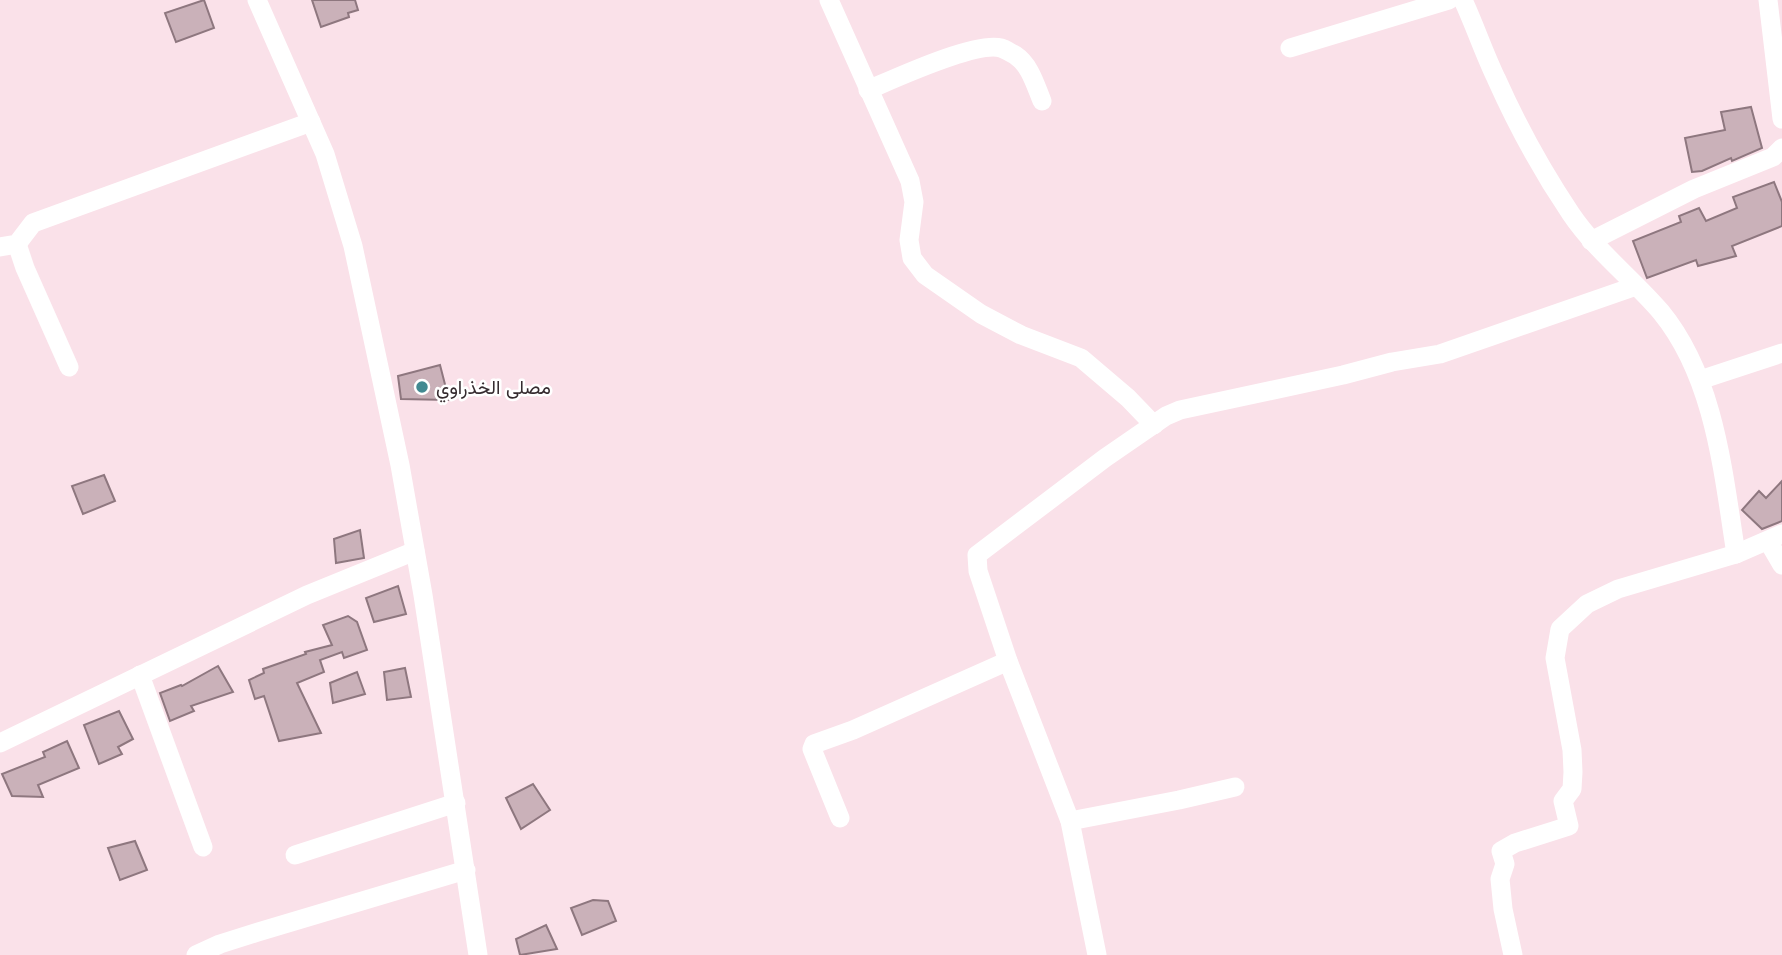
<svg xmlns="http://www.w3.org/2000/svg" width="1782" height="955" viewBox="0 0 1782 955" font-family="Jost,Vazirmatn,sans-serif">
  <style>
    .building { fill: #cab1b9; stroke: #8e777f; stroke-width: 2 }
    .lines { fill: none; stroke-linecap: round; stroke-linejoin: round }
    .minor { stroke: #fff; stroke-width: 19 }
    .poi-dot { fill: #428991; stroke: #fff; stroke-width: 2.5 }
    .labels { text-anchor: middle; stroke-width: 5; stroke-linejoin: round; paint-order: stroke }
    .poi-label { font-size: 19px; fill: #352b2f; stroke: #fff; text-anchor: start }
  </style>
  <rect width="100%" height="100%" fill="#fae1e9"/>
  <g class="building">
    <polygon points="204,0 214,28 176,42 165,13"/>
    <polygon points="312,0 355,0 358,10 348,13 349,17 321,27"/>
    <polygon points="1751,107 1762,148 1732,161 1731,158 1702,171 1692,172 1685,138 1725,130 1721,112"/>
    <polygon points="1774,182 1782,202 1782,226 1732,246 1736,256 1698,266 1696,260 1647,278 1633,241 1681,222 1679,216 1699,208 1706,221 1737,208 1733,197"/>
    <polygon points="440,365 449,400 401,399 398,376"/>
    <polygon points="104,475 115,501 83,514 72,486"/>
    <polygon points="1782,481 1782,521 1762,529 1742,510 1759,491 1766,498"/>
    <polygon points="360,530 364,558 336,563 334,539"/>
    <polygon points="398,586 406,614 374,622 366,598"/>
    <polygon points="348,616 357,622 367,650 344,658 342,652 320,660 324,672 297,683 321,733 279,741 264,696 255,699 249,680 264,673 263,669 306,654 305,652 332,645 323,625"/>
    <polygon points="218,666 233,692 191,706 194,711 170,721 160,693 181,685 182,686"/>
    <polygon points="405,668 411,697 387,700 384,672"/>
    <polygon points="357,672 365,694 333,703 330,683"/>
    <polygon points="119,711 133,739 118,747 122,754 99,764 84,725"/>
    <polygon points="67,741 79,768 38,785 43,797 12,796 2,774 45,757 43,752"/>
    <polygon points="533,784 550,810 521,829 506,798"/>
    <polygon points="135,841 147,870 120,880 108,848"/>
    <polygon points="593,900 608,901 616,921 582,935 571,908"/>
    <polygon points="546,925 557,949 520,955 516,939"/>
  </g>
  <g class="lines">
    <g class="minor">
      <polyline points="257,0 325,154 353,246 400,465 423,595 478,955"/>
      <polyline points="829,0 910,181 914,202 909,240 912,258 925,275 981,314 1021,335 1081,358 1128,398 1154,425"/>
      <path d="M1463,0C1475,26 1484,53 1496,78C1517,125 1542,171 1571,214C1596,251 1632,278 1661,312C1715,378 1723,472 1736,554"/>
      <polyline points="1768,0 1782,119"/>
      <polyline points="1290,48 1449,0"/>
      <path d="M868,90C894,79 975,41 1001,48C1005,49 1011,53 1015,55C1030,65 1035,84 1042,101"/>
      <polyline points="1591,241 1694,189 1773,157 1782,148"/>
      <polyline points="17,244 25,268 69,367"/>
      <polyline points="0,247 17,244 33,223 311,122"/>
      <polyline points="1700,380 1782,353"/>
      <polyline points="1768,541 1782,565"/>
      <polyline points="140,675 203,847"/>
      <polyline points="0,743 307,595 415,551"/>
      <polyline points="840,818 812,749 814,744 853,730 1008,661"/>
      <polyline points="1070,821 1179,800 1235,787"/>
      <polyline points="295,855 456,803"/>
      <polyline points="196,955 220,944 258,932 466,870"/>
      <polyline points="1097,955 1070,821 1008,661 978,571 977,555 1105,458 1166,416 1180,410 1343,375 1392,362 1440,354 1636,286"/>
      <polyline points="1513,955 1503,909 1500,879 1505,864 1501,851 1515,843 1569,826 1563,801 1572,789 1573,772 1572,750 1555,658 1560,629 1587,604 1618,589 1736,554 1782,534"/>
    </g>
  </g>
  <circle class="poi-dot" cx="422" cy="387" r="7"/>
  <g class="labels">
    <g class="poi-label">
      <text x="436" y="394">مصلى الخذراوي</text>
    </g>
  </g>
</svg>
